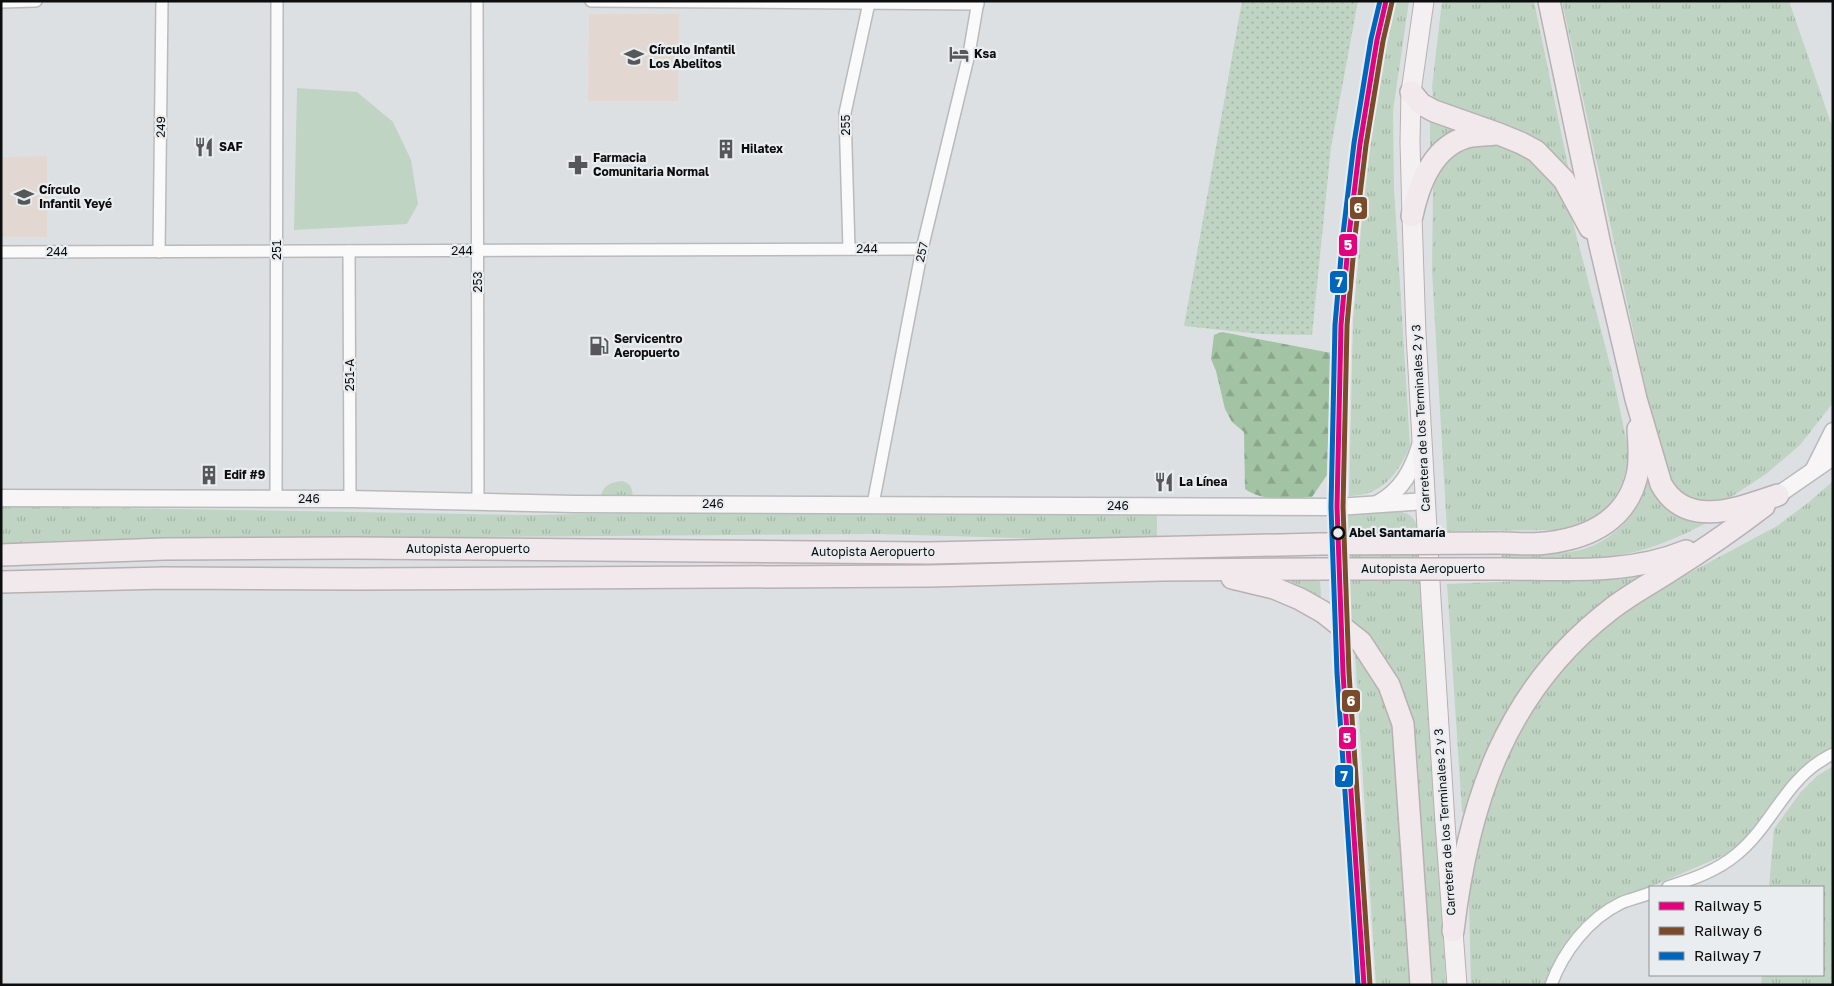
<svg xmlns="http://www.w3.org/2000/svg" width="1834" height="986" viewBox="0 0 1834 986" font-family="'Golos Text',sans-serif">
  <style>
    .education { fill: #e2d8d1 }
    .grass { fill: url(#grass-tufts) }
    .forest { fill: url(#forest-firs) }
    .garden { fill: url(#garden-dots) }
    .pitch { fill: #bfd4c2 }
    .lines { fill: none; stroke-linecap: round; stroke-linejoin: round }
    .street-casing { stroke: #b8babc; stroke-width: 14 }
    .secondary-casing { stroke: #b8babc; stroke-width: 19 }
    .primary-casing { stroke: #b8b0b3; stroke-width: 21 }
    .highway-casing { stroke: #b8b0b3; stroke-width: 24 }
    .street { stroke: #fafafb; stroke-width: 11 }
    .secondary { stroke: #f7f5f6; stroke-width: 16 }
    .primary { stroke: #f4f0f1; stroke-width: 19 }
    .highway { stroke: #f1e9eb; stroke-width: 21 }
    .highway-bridge-casing { stroke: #b8b0b3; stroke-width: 24; stroke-linecap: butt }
    .highway-bridge { stroke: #f1e9eb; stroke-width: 21 }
    .rail-1-casing { stroke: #e9edf0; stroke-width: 9 }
    .rail-2-casing { stroke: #e9edf0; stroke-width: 9 }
    .rail-3-casing { stroke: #e9edf0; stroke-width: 9 }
    .rail-1 { stroke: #e5007d; stroke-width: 5 }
    .rail-2 { stroke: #7a4b2a; stroke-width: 5 }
    .rail-3 { stroke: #0065bd; stroke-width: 5 }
    .stop-dot { fill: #e9edf0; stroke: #0c0d0e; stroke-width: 2.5 }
    .labels { text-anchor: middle; stroke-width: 4.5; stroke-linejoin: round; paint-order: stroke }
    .poi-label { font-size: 12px; font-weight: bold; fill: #0c0d0e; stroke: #e9edf0; text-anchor: start }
    .street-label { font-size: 12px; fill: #0c0d0e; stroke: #e9edf0 }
    .stop-label { font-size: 12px; font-weight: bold; fill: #0c0d0e; stroke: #e9edf0; text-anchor: start }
    .line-badge { stroke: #e9edf0; stroke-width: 2 }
    .badge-label { font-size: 14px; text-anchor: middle; font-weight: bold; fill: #fff }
  </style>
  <defs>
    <pattern id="grass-tufts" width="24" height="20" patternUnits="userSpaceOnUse" patternTransform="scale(1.25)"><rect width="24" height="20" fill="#bfd4c2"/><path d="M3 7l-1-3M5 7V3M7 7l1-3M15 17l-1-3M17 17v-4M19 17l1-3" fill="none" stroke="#a3b5a6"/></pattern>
    <pattern id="forest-firs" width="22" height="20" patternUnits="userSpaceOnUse" patternTransform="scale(1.25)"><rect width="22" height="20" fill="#a2c3a4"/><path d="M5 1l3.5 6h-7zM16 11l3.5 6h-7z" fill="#8aa68c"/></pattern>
    <pattern id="garden-dots" width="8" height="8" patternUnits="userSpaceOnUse" patternTransform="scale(1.25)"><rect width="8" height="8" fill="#bfd4c2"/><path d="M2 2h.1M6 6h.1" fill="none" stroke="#a3b5a6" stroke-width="1.8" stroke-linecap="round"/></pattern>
  </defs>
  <rect width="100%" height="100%" fill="#dde0e2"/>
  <g class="education">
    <polygon points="589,14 679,14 678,101 588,101"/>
    <polygon points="47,156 47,237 1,237 1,157"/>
  </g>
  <g class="grass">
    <path d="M1393,1H1409L1393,111L1394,188L1410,445C1403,465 1387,489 1365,494C1360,495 1354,496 1349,496L1353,320L1368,150L1381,59Z"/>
    <polygon points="1442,1 1534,1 1569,171 1511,129 1458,108 1441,103 1433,97 1432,87"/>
    <polygon points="1562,1 1789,1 1833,129 1833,403 1800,445 1766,474 1731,497 1708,506 1670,489 1655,432"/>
    <polygon points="1430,121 1465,127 1430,149"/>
    <polygon points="1491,140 1530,158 1557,184 1571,215 1612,372 1627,443 1627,467 1622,483 1614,499 1601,514 1583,526 1568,530 1447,531 1432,271 1433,188 1437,171 1452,153"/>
    <path d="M1648,477L1650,483L1710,521C1680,537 1647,552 1613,556C1577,561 1538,558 1501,558L1502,553C1524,553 1547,555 1569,552C1607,548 1642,515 1648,477Z"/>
    <path d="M623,481C633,485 632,490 633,499H600C603,486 609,482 623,481Z"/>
    <polygon points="1833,481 1833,750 1765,814 1734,851 1650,887 1599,915 1547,985 1471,985 1469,904 1471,874 1475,850 1499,767 1542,691 1581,647 1621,613 1665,586 1777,526 1809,502"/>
    <polygon points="1,506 530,515 698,512 1157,513 1157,542 877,534 73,540 1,544"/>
    <path d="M1332,510C1349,510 1399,506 1411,516C1415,520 1417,525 1419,529L1446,985H1429C1426,930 1423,875 1421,821C1419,781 1419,738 1406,700C1395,668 1363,627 1336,607Z"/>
    <polygon points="1640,576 1641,580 1582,622 1465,814 1462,812 1447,584"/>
    <polygon points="1320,580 1321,598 1290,581 1319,580"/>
    <polygon points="1355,654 1375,675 1398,740 1415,985 1376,985"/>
    <polygon points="1833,766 1833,985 1761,985 1762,975 1823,975 1823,887 1769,887 1774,829 1800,793 1817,776"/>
  </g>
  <path class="forest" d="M1222,332L1331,353L1327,475L1312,497C1291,499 1263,502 1245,489L1244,432L1232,422L1225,409L1216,371L1211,359L1214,335Z"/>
  <polygon class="garden" points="1242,1 1358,1 1331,147 1312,335 1260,334 1184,326"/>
  <polygon class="pitch" points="297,88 357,92 393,122 411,160 418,204 407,224 294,230"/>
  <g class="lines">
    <defs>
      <g id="street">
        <polyline points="477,1 478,503"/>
        <polyline points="591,1 978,4"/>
        <polyline points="1,2 36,1"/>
        <polyline points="849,249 845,113 869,3"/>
        <polyline points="349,251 350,499"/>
        <polyline points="1,252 922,249"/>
        <polyline points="159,252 162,1"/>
        <polyline points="276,499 277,1"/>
        <polyline points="873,504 922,249 969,54 978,1"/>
        <path d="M1668,887C1693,879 1717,871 1737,854C1770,827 1784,785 1819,762C1824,759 1828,756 1833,754"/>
        <path d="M1551,985C1563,952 1588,919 1621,903C1630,899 1641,897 1650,893"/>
      </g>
      <g id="secondary">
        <polyline points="1814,469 1833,431"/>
        <polyline points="1778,495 1833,457"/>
        <polyline points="1,498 350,499 574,504 1337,507 1426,501"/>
        <path d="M1377,504C1402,491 1413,469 1421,443"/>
      </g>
      <polyline id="primary" points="1424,1 1411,92 1410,142 1412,216 1416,334 1431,599 1445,823 1457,985"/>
      <g id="highway">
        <path d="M1549,1L1600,245L1636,399L1661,484C1686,530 1739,508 1778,495"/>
        <polyline points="1411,92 1421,104 1434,111 1499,134 1521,143 1536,151 1564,180 1590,228"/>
        <path d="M1412,216C1419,183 1434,143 1472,136C1480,135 1488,135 1495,134"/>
        <path d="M1500,543C1515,543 1531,545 1546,543C1591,538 1629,519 1638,471C1640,458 1639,443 1638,429"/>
        <polyline points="1,555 164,549 353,548 929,553 1319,544"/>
        <path d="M1501,569C1563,569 1628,575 1686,551"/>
        <polyline points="1232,578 1274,588 1300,599 1323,612 1361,642 1389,685 1403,724 1421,985"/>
        <polyline points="1,582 164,578 358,579 930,576 1162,570 1319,569"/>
        <path d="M1453,931C1468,803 1505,691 1610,610C1629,595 1650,584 1670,571C1702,551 1734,529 1764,506"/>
      </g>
    </defs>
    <use href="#street" class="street-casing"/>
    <use href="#secondary" class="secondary-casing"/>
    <use href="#primary" class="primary-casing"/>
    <use href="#highway" class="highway-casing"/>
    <use href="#street" class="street"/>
    <use href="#secondary" class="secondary"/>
    <use href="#primary" class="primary"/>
    <use href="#highway" class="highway"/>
    <defs>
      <g id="highway-bridge">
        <polyline points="1319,544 1500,543"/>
        <polyline points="1319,569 1501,569"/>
      </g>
    </defs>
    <use href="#highway-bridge" class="highway-bridge-casing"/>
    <use href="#highway-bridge" class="highway-bridge"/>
    <defs>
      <polyline id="rail-1" points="1364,985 1343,673 1337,507 1341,325 1349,235 1360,144 1377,40 1386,1"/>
      <polyline id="rail-2" points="1370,985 1349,673 1343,507 1347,325 1355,236 1366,145 1383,41 1392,2"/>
      <polyline id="rail-3" points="1358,985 1337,673 1331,507 1335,325 1343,234 1354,143 1371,39 1380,1"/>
    </defs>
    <use href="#rail-1" class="rail-1-casing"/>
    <use href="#rail-2" class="rail-2-casing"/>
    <use href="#rail-3" class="rail-3-casing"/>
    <use href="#rail-1" class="rail-1"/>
    <use href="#rail-2" class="rail-2"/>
    <use href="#rail-3" class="rail-3"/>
  </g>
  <defs>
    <symbol id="hotel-bare" viewBox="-9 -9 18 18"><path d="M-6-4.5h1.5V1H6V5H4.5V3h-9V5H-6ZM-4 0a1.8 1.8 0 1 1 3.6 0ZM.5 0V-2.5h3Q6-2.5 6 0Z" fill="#555758" stroke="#e9edf0" stroke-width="2.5" paint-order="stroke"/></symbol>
    <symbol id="school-bare" viewBox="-9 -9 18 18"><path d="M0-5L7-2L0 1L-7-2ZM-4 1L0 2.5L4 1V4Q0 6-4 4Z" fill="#555758" stroke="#e9edf0" stroke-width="2.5" paint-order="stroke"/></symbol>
    <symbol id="restaurant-bare" viewBox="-9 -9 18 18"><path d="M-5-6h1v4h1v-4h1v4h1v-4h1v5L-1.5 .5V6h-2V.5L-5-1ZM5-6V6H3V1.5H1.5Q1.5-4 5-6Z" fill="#555758" stroke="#e9edf0" stroke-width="2.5" paint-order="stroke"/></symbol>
    <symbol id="building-bare" viewBox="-9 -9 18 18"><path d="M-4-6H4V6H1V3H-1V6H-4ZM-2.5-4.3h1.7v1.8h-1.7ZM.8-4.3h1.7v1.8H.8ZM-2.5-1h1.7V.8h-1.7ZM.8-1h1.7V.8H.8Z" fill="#555758" stroke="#e9edf0" stroke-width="2.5" paint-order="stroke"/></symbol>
    <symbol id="pharmacy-bare" viewBox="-9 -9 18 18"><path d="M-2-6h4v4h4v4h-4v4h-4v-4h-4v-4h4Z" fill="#555758" stroke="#e9edf0" stroke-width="2.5" paint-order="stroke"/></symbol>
    <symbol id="fuel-bare" viewBox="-9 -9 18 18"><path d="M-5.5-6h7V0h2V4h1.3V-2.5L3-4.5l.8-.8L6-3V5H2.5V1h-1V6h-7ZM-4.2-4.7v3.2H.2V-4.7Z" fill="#555758" stroke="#e9edf0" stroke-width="2.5" paint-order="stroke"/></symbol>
  </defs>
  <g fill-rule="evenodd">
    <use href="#hotel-bare" x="945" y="40" width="28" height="28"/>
    <use href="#school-bare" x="620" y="43" width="28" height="28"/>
    <use href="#restaurant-bare" x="190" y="133" width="28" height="28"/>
    <use href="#building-bare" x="712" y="135" width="28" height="28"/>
    <use href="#pharmacy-bare" x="564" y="151" width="28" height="28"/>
    <use href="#school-bare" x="10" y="183" width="28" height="28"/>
    <use href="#fuel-bare" x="585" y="332" width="28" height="28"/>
    <use href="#building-bare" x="195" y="461" width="28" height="28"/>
    <use href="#restaurant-bare" x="1150" y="468" width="28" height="28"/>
  </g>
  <circle class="stop-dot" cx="1338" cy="533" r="6"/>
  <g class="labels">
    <g class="poi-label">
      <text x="649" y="54">Círculo Infantil<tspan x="649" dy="14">Los Abelitos</tspan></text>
      <text x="974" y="58">Ksa</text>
      <text x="219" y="151">SAF</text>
      <text x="741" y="153">Hilatex</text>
      <text x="593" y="162">Farmacia<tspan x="593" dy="14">Comunitaria Normal</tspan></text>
      <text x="39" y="194">Círculo<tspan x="39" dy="14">Infantil Yeyé</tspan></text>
      <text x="614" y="343">Servicentro<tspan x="614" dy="14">Aeropuerto</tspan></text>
      <text x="224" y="479">Edif #9</text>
      <text x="1179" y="486">La Línea</text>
    </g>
    <g class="street-label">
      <text transform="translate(846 125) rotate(-90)" y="4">255</text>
      <text transform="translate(161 127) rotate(-89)" y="4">249</text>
      <text x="867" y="253">244</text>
      <text transform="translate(277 250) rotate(-90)" y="4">251</text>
      <text x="462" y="255">244</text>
      <text x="57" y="256">244</text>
      <text transform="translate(922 252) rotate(-78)" y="4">257</text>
      <text transform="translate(478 282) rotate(-90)" y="4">253</text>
      <text transform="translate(350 375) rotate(-90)" y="4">251-A</text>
      <text transform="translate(1421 418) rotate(-93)" y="4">Carretera de los Terminales 2 y 3</text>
      <text x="309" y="503">246</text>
      <text x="713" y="508">246</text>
      <text x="1118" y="510">246</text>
      <text x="468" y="553">Autopista Aeropuerto</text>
      <text x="873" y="556">Autopista Aeropuerto</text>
      <text x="1423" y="573">Autopista Aeropuerto</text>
      <text transform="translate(1445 822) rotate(-94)" y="4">Carretera de los Terminales 2 y 3</text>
    </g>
    <g class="stop-label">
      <text x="1349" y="537">Abel Santamaría</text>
    </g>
  </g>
  <g class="line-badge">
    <rect x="1349" y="196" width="19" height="24" rx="5" fill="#7a4b2a"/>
    <rect x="1338" y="233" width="20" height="24" rx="5" fill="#e5007d"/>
    <rect x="1329" y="270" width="19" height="24" rx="5" fill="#0065bd"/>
    <rect x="1341" y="689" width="20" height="24" rx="5" fill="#7a4b2a"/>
    <rect x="1338" y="726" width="19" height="24" rx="5" fill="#e5007d"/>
    <rect x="1334" y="764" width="20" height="24" rx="5" fill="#0065bd"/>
  </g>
  <g class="badge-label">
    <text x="1358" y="213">6</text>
    <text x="1348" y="250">5</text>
    <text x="1339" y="287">7</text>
    <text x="1351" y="706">6</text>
    <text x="1347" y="743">5</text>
    <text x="1344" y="781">7</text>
  </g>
  <rect width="1834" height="986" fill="none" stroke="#0c0d0e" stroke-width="5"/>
  <rect x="1649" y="886" width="175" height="90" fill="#e9edf0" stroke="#919396"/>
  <rect x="1659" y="902" width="25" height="8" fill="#e5007d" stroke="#919396"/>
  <text x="1694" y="911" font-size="15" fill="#0c0d0e">Railway 5</text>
  <rect x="1659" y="927" width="25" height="8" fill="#7a4b2a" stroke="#919396"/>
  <text x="1694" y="936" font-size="15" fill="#0c0d0e">Railway 6</text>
  <rect x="1659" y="952" width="25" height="8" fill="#0065bd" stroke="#919396"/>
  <text x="1694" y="961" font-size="15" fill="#0c0d0e">Railway 7</text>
</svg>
